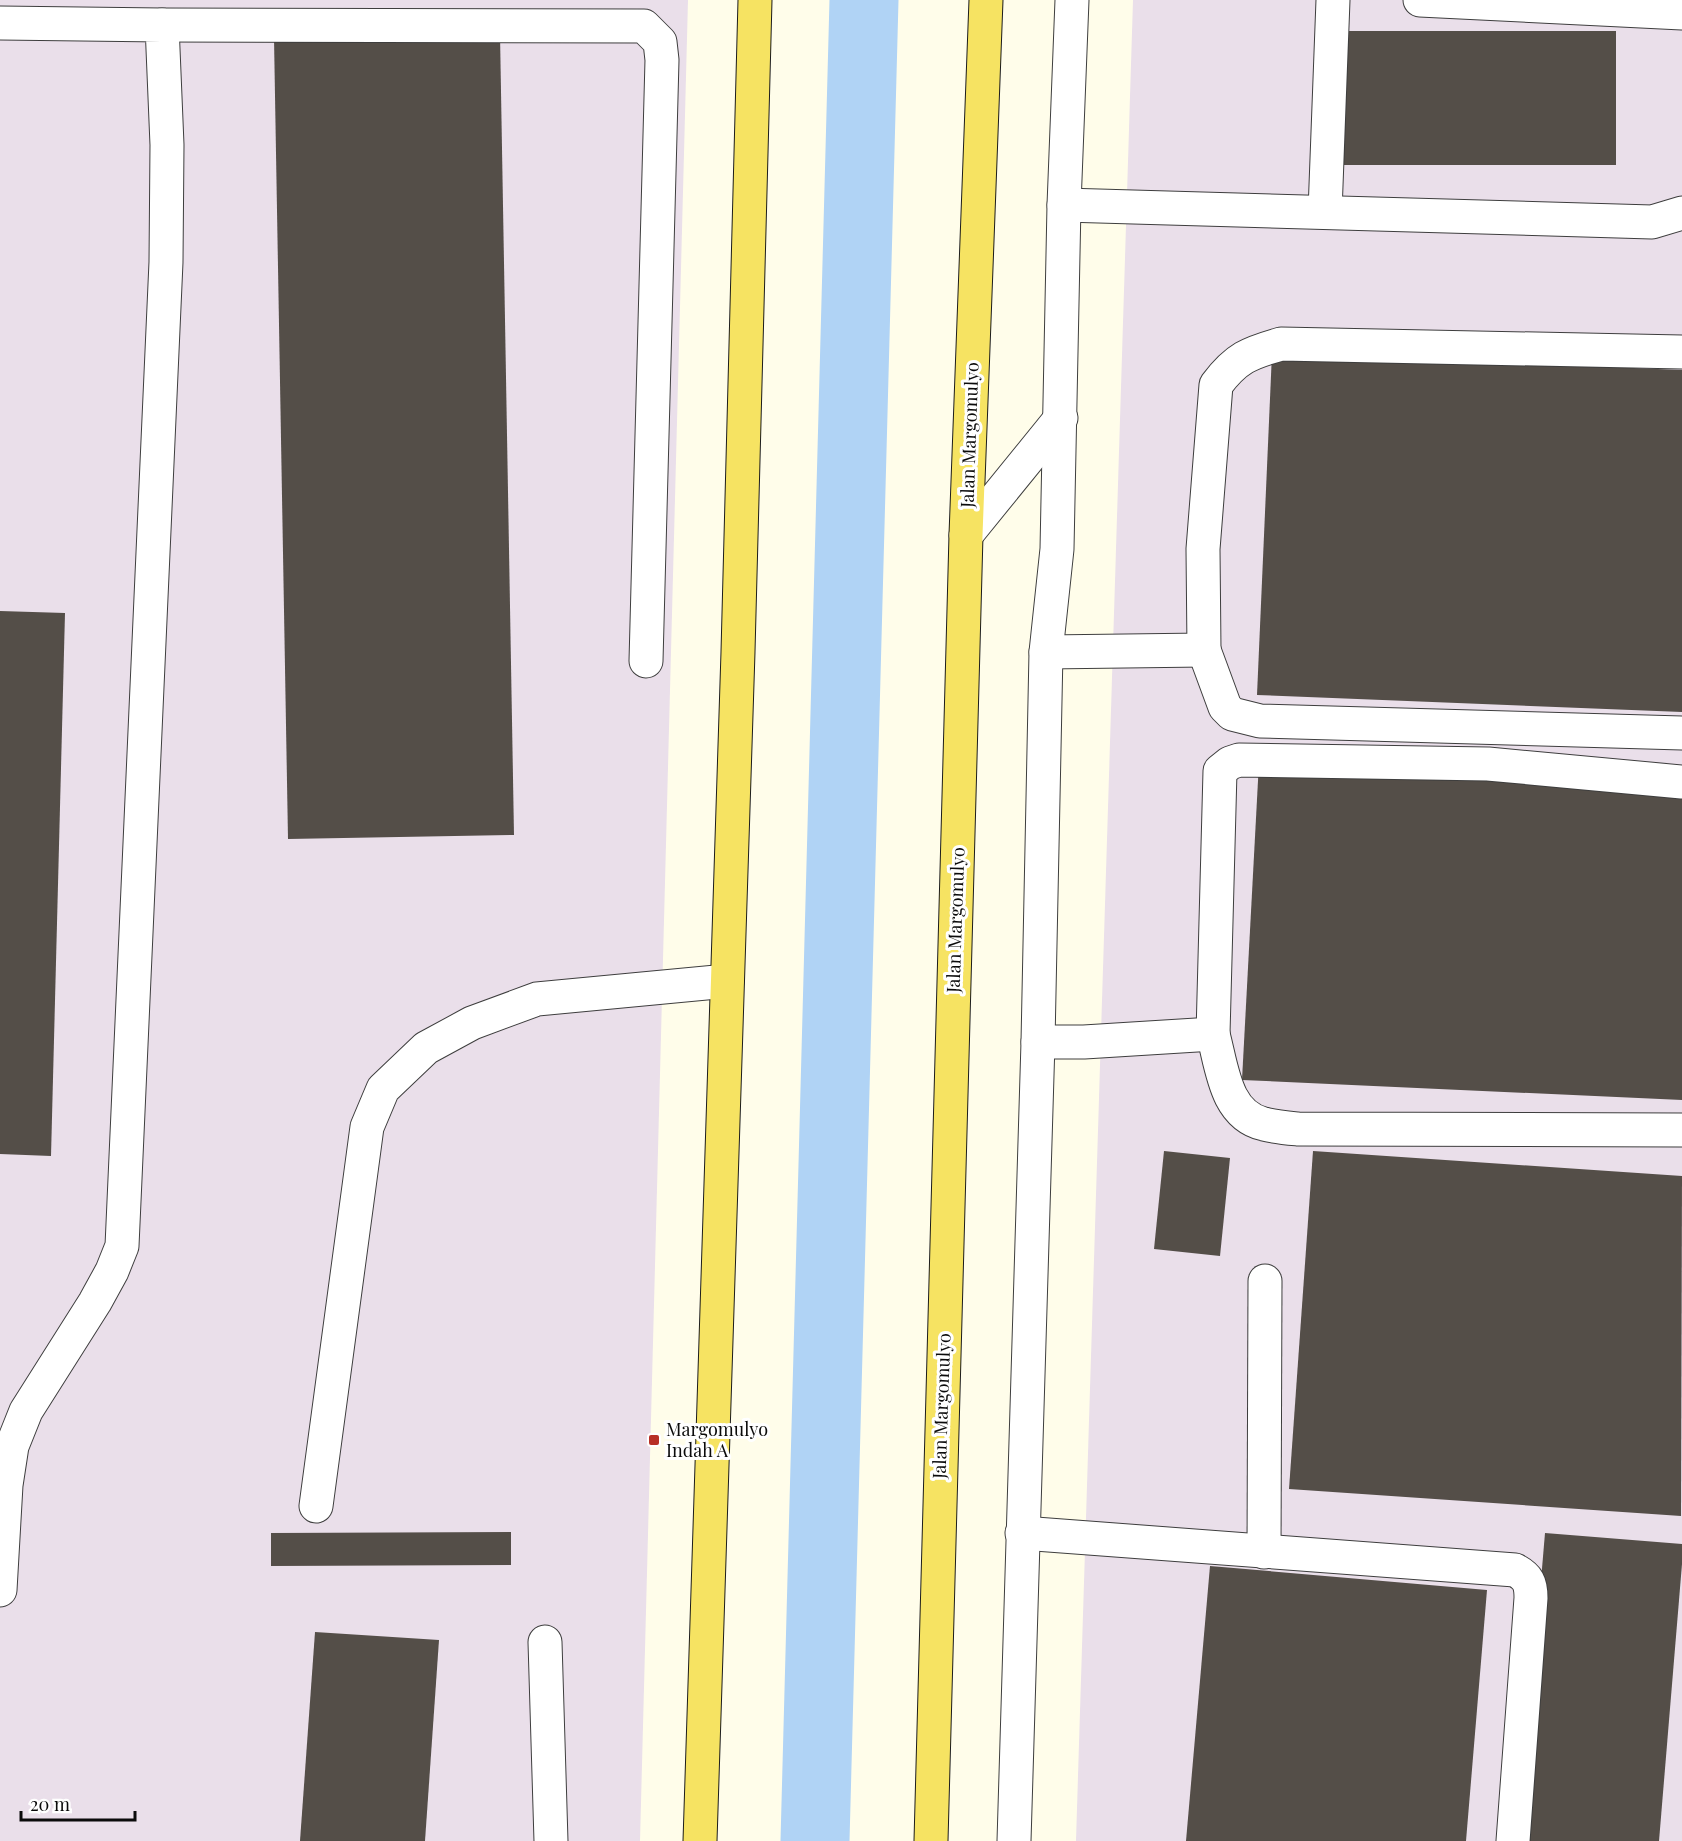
<svg xmlns="http://www.w3.org/2000/svg" width="1682" height="1841" viewBox="0 0 1682 1841" font-family="'Playfair Display',serif">
  <style>
    .industrial { fill: #eadfea }
    .lines { fill: none; stroke-linecap: round; stroke-linejoin: round }
    .river { stroke: #b0d3f5; stroke-width: 69 }
    .building { fill: #544e48 }
    .minor-casing { stroke: #3e3e3e; stroke-width: 35 }
    .major-casing { stroke: #1c1c1c; stroke-width: 35 }
    .minor { stroke: #fff; stroke-width: 33 }
    .major { stroke: #f6e362; stroke-width: 33 }
    .poi-dot { fill: #b83026; stroke: #fff; stroke-width: 2 }
    .labels { text-anchor: middle; stroke-width: 6; stroke-linejoin: round; paint-order: stroke }
    .street-label { font-size: 18px; fill: #0b0b0b; stroke: #fff }
    .poi-label { font-size: 18px; fill: #0b0b0b; stroke: #fff; text-anchor: start }
  </style>
  <rect width="100%" height="100%" fill="#fffdea"/>
  <g class="industrial">
    <polygon points="0,0 688,0 640,1841 0,1841"/>
    <polygon points="1133,0 1682,0 1682,1841 1076,1841"/>
  </g>
  <g class="lines">
    <polyline class="river" points="815,1841 864,0"/>
  </g>
  <g class="building">
    <rect x="1343" y="31" width="273" height="134"/>
    <polygon points="500,34 514,835 288,839 274,38"/>
    <polygon points="1272,353 1682,370 1682,712 1257,695"/>
    <polygon points="0,611 65,613 51,1156 0,1154"/>
    <polygon points="1259,762 1682,787 1682,1100 1242,1080"/>
    <polygon points="1164,1151 1230,1158 1220,1256 1154,1249"/>
    <polygon points="1313,1151 1682,1176 1681,1516 1289,1489"/>
    <polygon points="511,1532 511,1565 271,1566 271,1533"/>
    <polygon points="1545,1533 1682,1544 1682,1564 1659,1841 1519,1841"/>
    <polygon points="1210,1566 1487,1590 1466,1841 1186,1841"/>
    <polygon points="315,1632 439,1640 425,1841 300,1841"/>
  </g>
  <g class="lines">
    <defs>
      <g id="minor">
        <polyline points="1420,0 1682,13"/>
        <polyline points="0,23 162,25 167,145 166,262 122,1246 112,1271 95,1302 26,1411 12,1446 6,1485 0,1590"/>
        <polyline points="162,25 644,26 660,42 662,60 646,661"/>
        <polyline points="1064,205 1652,222 1682,213"/>
        <polyline points="1325,212 1333,0"/>
        <polyline points="966,535 1061,418"/>
        <polyline points="1204,650 1225,707 1232,714 1260,721 1682,733"/>
        <path d="M1046,652L1204,650L1203,549L1216,385C1236,358 1249,353 1281,344L1682,352"/>
        <path d="M1213,1034C1222,1067 1225,1115 1264,1124C1275,1127 1287,1128 1298,1129L1682,1130"/>
        <polyline points="1038,1042 1084,1042 1213,1034 1220,771 1230,763 1239,760 1488,764 1682,782"/>
        <polyline points="316,1506 367,1127 383,1089 426,1048 472,1023 537,999 727,981"/>
        <path d="M1022,1533L1515,1570C1528,1577 1531,1583 1531,1598L1513,1841"/>
        <polyline points="1264,1552 1265,1281"/>
        <polyline points="545,1642 551,1841"/>
        <polyline points="1014,1841 1038,1042 1046,652 1057,549 1064,205 1072,0"/>
      </g>
      <g id="major">
        <polyline points="700,1841 738,652 755,0"/>
        <polyline points="931,1841 966,535 986,0"/>
      </g>
    </defs>
    <use href="#minor" class="minor-casing"/>
    <use href="#major" class="major-casing"/>
    <use href="#minor" class="minor"/>
    <use href="#major" class="major"/>
  </g>
  <rect class="poi-dot" x="648" y="1434" width="12" height="12" rx="3"/>
  <g class="labels">
    <g class="street-label">
      <text transform="translate(970 435) rotate(-88)" y="6">Jalan Margomulyo</text>
      <text transform="translate(956 920) rotate(-88)" y="6">Jalan Margomulyo</text>
      <text transform="translate(942 1406) rotate(-88)" y="6">Jalan Margomulyo</text>
    </g>
    <g class="poi-label">
      <text x="666" y="1436">Margomulyo<tspan x="666" dy="21">Indah A</tspan></text>
    </g>
  </g>
  <path d="M21 1811v9h114v-9" fill="none" stroke="#0b0b0b" stroke-width="3"/>
  <text x="30" y="1811" font-size="18" fill="#0b0b0b" stroke="#ffffff" stroke-width="4.5" paint-order="stroke">20 m</text>
</svg>
